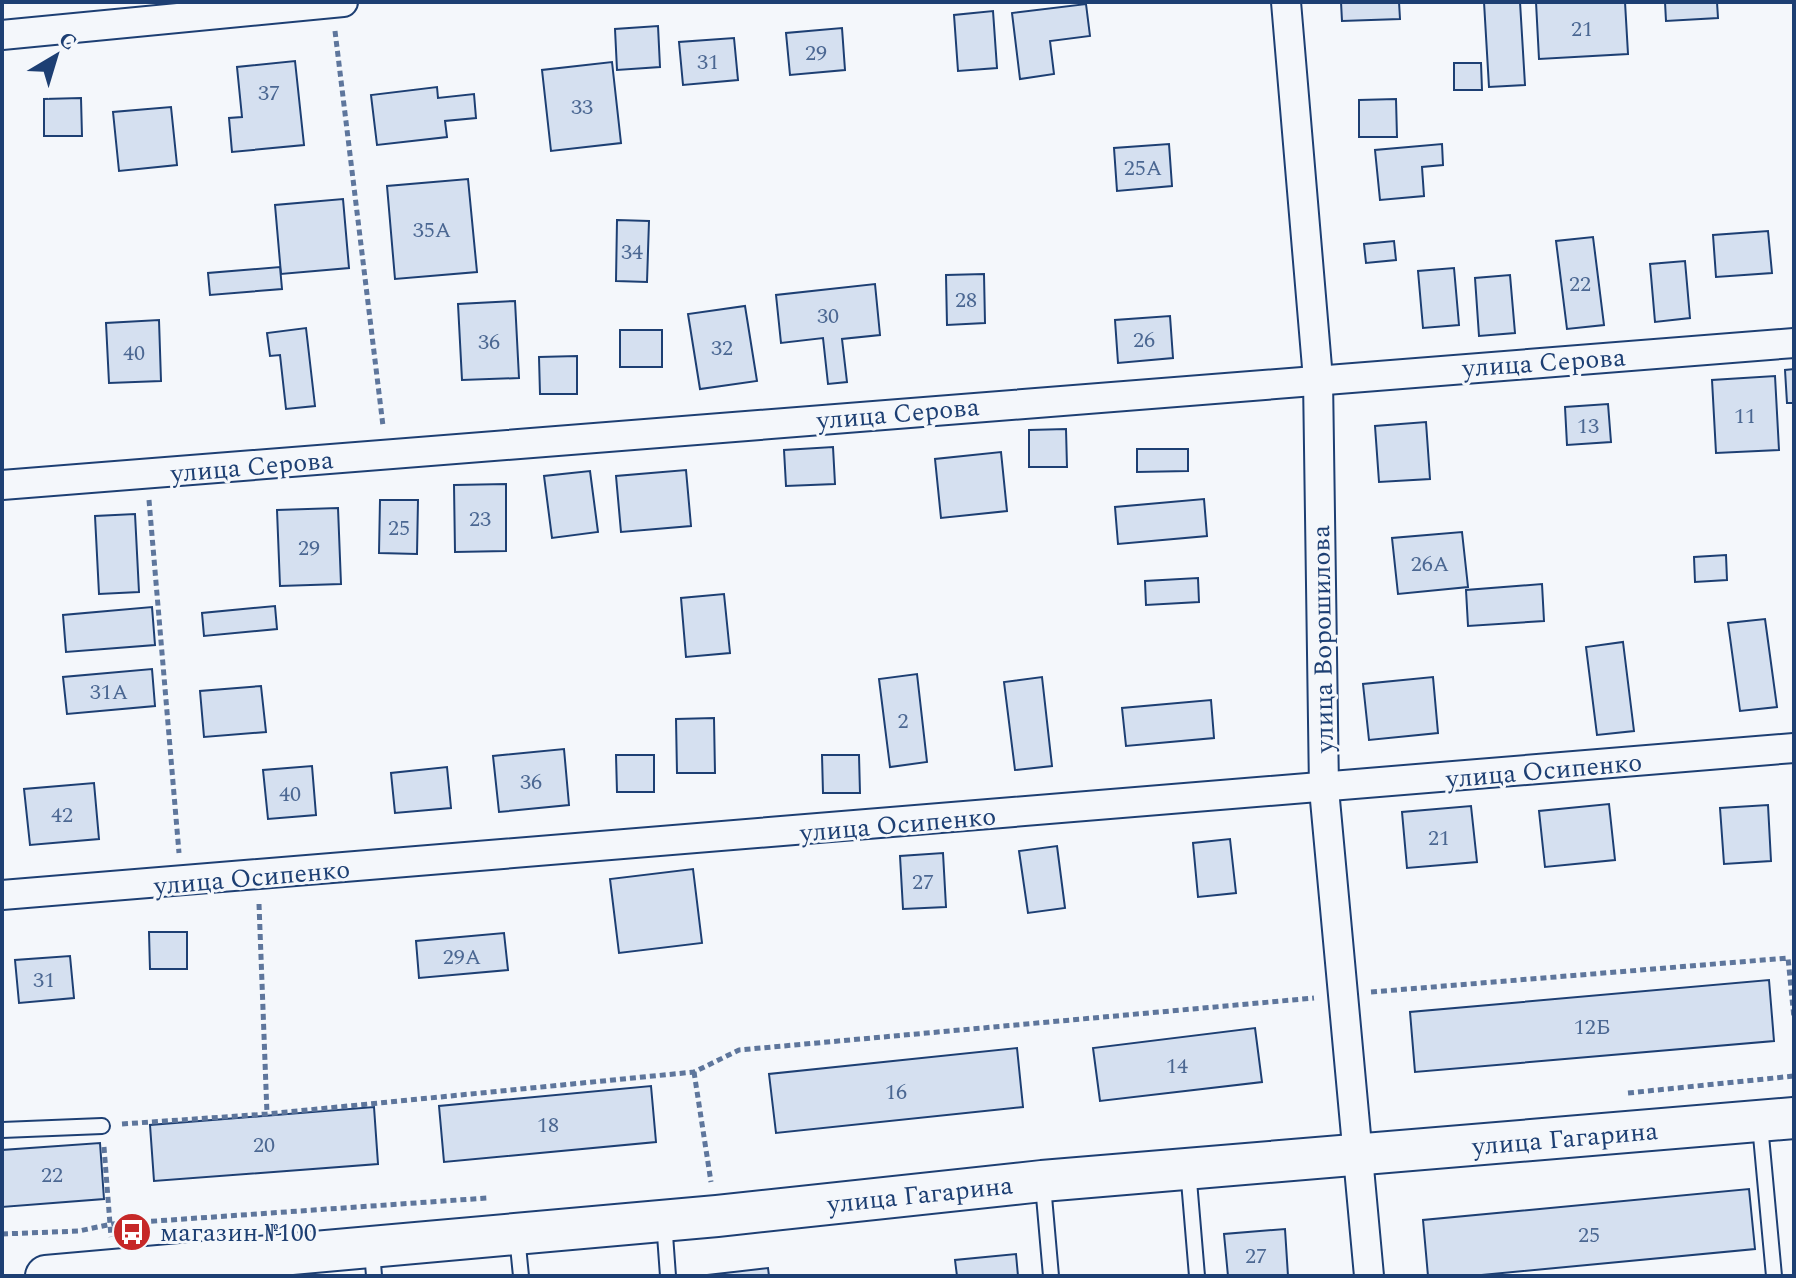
<svg xmlns="http://www.w3.org/2000/svg" width="1796" height="1278" viewBox="0 0 1796 1278" font-family="Spectral,serif">
  <style>
    .building { fill: #d5e0f0; stroke: #1d3f73; stroke-width: 2 }
    .lines { fill: none; stroke-linecap: round; stroke-linejoin: round }
    .service-casing { stroke: #1d3f73; stroke-width: 18 }
    .minor-casing { stroke: #1d3f73; stroke-width: 32 }
    .secondary-casing { stroke: #1d3f73; stroke-width: 44 }
    .path { stroke: #5e769c; stroke-width: 5; stroke-dasharray: 6 4; stroke-linecap: butt }
    .service { stroke: #f4f7fb; stroke-width: 14 }
    .minor { stroke: #f4f7fb; stroke-width: 28 }
    .secondary { stroke: #f4f7fb; stroke-width: 40 }
    .labels { text-anchor: middle; stroke-width: 6; stroke-linejoin: round; paint-order: stroke }
    .number-label { font-size: 22px; fill: #4b6792 }
    .street-label { font-size: 26px; fill: #1d3f73; stroke: #f4f7fb }
    .poi-label { font-size: 26px; fill: #1d3f73; stroke: #f4f7fb; text-anchor: start }
  </style>
  <rect width="100%" height="100%" fill="#f4f7fb"/>
  <g class="building">
    <polygon points="1341,2 1399,2 1400,19 1342,21"/>
    <polygon points="1484,2 1520,2 1525,85 1489,87"/>
    <polygon points="1536,2 1625,2 1628,54 1539,59"/>
    <polygon points="1665,2 1717,2 1718,18 1666,21"/>
    <polygon points="1086,4 1090,36 1050,41 1054,74 1020,79 1012,13"/>
    <polygon points="993,11 997,68 958,71 954,15"/>
    <polygon points="658,26 660,67 617,70 615,29"/>
    <polygon points="842,28 845,70 790,75 786,33"/>
    <polygon points="734,38 738,80 683,85 679,42"/>
    <polygon points="295,61 304,145 232,152 229,118 242,117 237,67"/>
    <polygon points="612,62 621,143 551,151 542,70"/>
    <polygon points="1454,63 1481,63 1482,90 1454,90"/>
    <polygon points="437,87 438,98 474,94 476,118 445,121 447,137 377,145 371,95"/>
    <polygon points="81,98 82,136 44,136 44,99"/>
    <polygon points="1396,99 1397,137 1359,137 1359,100"/>
    <polygon points="171,107 177,165 119,171 113,112"/>
    <polygon points="1169,144 1172,186 1117,191 1114,148"/>
    <polygon points="1442,144 1443,165 1422,167 1424,196 1380,200 1375,150"/>
    <polygon points="468,179 477,272 395,279 387,186"/>
    <polygon points="343,199 349,268 281,274 275,205"/>
    <polygon points="617,220 649,221 647,282 616,281"/>
    <polygon points="1768,231 1772,273 1716,277 1713,235"/>
    <polygon points="1593,237 1604,325 1567,329 1556,241"/>
    <polygon points="1394,241 1396,260 1366,263 1364,244"/>
    <polygon points="1685,261 1690,318 1655,322 1650,264"/>
    <polygon points="280,267 282,289 210,295 208,273"/>
    <polygon points="1454,268 1459,325 1423,328 1418,271"/>
    <polygon points="984,274 985,323 947,325 946,275"/>
    <polygon points="1510,275 1515,333 1479,336 1475,278"/>
    <polygon points="875,284 880,335 842,339 847,382 828,384 823,338 781,343 776,295"/>
    <polygon points="515,301 519,378 462,380 458,304"/>
    <polygon points="745,306 757,381 700,389 688,314"/>
    <polygon points="1170,316 1173,358 1118,363 1115,320"/>
    <polygon points="159,320 161,381 109,383 106,323"/>
    <polygon points="306,328 315,406 286,409 280,355 270,356 267,333"/>
    <rect x="620" y="330" width="42" height="37"/>
    <polygon points="577,356 577,394 540,394 539,357"/>
    <polygon points="1794,369 1794,403 1787,403 1785,370"/>
    <polygon points="1775,376 1779,450 1716,453 1712,380"/>
    <polygon points="1608,404 1611,442 1567,445 1565,407"/>
    <polygon points="1426,422 1430,479 1379,482 1375,426"/>
    <polygon points="1066,429 1067,467 1029,467 1029,430"/>
    <polygon points="833,447 835,484 786,486 784,450"/>
    <polygon points="1137,449 1188,449 1188,471 1137,472"/>
    <polygon points="1001,452 1007,511 941,518 935,459"/>
    <polygon points="686,470 691,526 621,532 616,476"/>
    <polygon points="590,471 598,532 552,538 544,476"/>
    <polygon points="506,484 506,551 455,552 454,485"/>
    <polygon points="1204,499 1207,536 1118,544 1115,507"/>
    <polygon points="380,500 418,500 417,554 379,553"/>
    <polygon points="338,508 341,584 280,586 277,510"/>
    <polygon points="135,514 139,592 99,594 95,516"/>
    <polygon points="1462,532 1468,587 1398,594 1392,538"/>
    <polygon points="1726,555 1727,580 1695,582 1694,557"/>
    <polygon points="1198,578 1199,602 1146,605 1145,581"/>
    <polygon points="1542,584 1544,621 1468,626 1466,590"/>
    <polygon points="724,594 730,653 686,657 681,598"/>
    <polygon points="275,606 277,629 204,636 202,613"/>
    <polygon points="152,607 155,645 66,652 63,615"/>
    <polygon points="1765,619 1777,707 1740,711 1728,623"/>
    <polygon points="1623,642 1634,731 1597,735 1586,647"/>
    <polygon points="152,669 155,706 67,714 63,677"/>
    <polygon points="917,674 927,762 890,767 879,679"/>
    <polygon points="1042,677 1052,766 1015,770 1004,682"/>
    <polygon points="1433,677 1438,733 1369,740 1363,684"/>
    <polygon points="261,686 266,732 204,737 200,691"/>
    <polygon points="1211,700 1214,738 1126,746 1122,708"/>
    <polygon points="714,718 715,773 677,773 676,719"/>
    <polygon points="564,749 569,805 499,812 493,756"/>
    <polygon points="616,755 654,755 654,792 617,792"/>
    <polygon points="822,755 859,755 860,793 823,793"/>
    <polygon points="312,766 316,815 268,819 263,770"/>
    <polygon points="447,767 451,808 395,813 391,773"/>
    <polygon points="94,783 99,839 30,845 24,789"/>
    <polygon points="1609,804 1615,860 1545,867 1539,811"/>
    <polygon points="1768,805 1771,861 1724,864 1720,808"/>
    <polygon points="1471,806 1477,862 1407,868 1402,812"/>
    <polygon points="1230,839 1236,893 1198,897 1193,843"/>
    <polygon points="1057,846 1065,908 1028,913 1019,851"/>
    <polygon points="943,853 946,907 903,909 900,856"/>
    <polygon points="693,869 702,943 619,953 610,879"/>
    <polygon points="149,932 187,932 187,969 150,969"/>
    <polygon points="504,933 508,970 419,978 416,941"/>
    <polygon points="70,956 74,998 19,1003 15,960"/>
    <polygon points="1769,980 1774,1041 1415,1072 1410,1012"/>
    <polygon points="1255,1028 1262,1082 1100,1101 1093,1048"/>
    <polygon points="1017,1048 1023,1107 776,1133 769,1074"/>
    <polygon points="651,1086 656,1142 444,1162 439,1106"/>
    <polygon points="374,1107 378,1164 154,1181 150,1125"/>
    <polygon points="100,1143 104,1199 2,1207 2,1150"/>
    <polygon points="1749,1189 1755,1249 1471,1276 1428,1276 1423,1220"/>
    <polygon points="1285,1229 1288,1276 1228,1276 1224,1234"/>
    <polygon points="1016,1254 1018,1276 957,1276 955,1260"/>
    <polygon points="768,1268 769,1276 708,1276 708,1275"/>
  </g>
  <g class="lines">
    <defs>
      <g id="service">
        <polyline points="1760,1125 1774,1276"/>
        <polyline points="2,1130 102,1126"/>
        <polyline points="1188,1169 1197,1276"/>
        <polyline points="1043,1185 1051,1276"/>
        <polyline points="664,1221 668,1276"/>
        <polyline points="517,1236 521,1276"/>
        <polyline points="372,1250 374,1276"/>
      </g>
      <g id="minor">
        <polyline points="1286,2 1318,379 1324,789 1369,1276"/>
        <polyline points="2,35 343,2"/>
        <polyline points="2,485 1794,343"/>
        <polyline points="2,895 1794,748"/>
      </g>
      <polyline id="secondary" points="46,1276 717,1216 1042,1181 1794,1118"/>
    </defs>
    <use href="#service" class="service-casing"/>
    <use href="#minor" class="minor-casing"/>
    <use href="#secondary" class="secondary-casing"/>
    <g class="path">
      <polyline points="335,31 383,426"/>
      <polyline points="149,500 179,853"/>
      <polyline points="259,904 267,1114"/>
      <polyline points="1371,992 1788,958 1794,1018"/>
      <polyline points="694,1072 711,1182"/>
      <polyline points="1628,1093 1794,1076"/>
      <polyline points="122,1124 267,1114 694,1072 739,1050 1314,998"/>
      <polyline points="104,1147 111,1237"/>
      <polyline points="2,1234 79,1231 112,1224 487,1198"/>
    </g>
    <use href="#service" class="service"/>
    <use href="#minor" class="minor"/>
    <use href="#secondary" class="secondary"/>
  </g>
  <defs>
    <symbol id="bus-disc" viewBox="-11 -11 22 22"><circle r="9.5" fill="#c62828" stroke="#f4f7fb"/><path d="M-5-6H5V4H4V6H2V4H-2V6H-4V4H-5ZM-3.5-4V0h7V-4ZM-3.5 1.2v1.5H-2V1.2ZM2 1.2v1.5H3.5V1.2Z" fill="#fff"/></symbol>
  </defs>
  <g fill-rule="evenodd">
    <use href="#bus-disc" x="110" y="1210" width="44" height="44"/>
  </g>
  <g class="labels">
    <g class="number-label">
      <text x="1582" y="36">21</text>
      <text x="816" y="60">29</text>
      <text x="708" y="69">31</text>
      <text x="269" y="100">37</text>
      <text x="582" y="114">33</text>
      <text x="1143" y="175">25А</text>
      <text x="432" y="237">35А</text>
      <text x="632" y="259">34</text>
      <text x="1580" y="291">22</text>
      <text x="966" y="307">28</text>
      <text x="828" y="323">30</text>
      <text x="1144" y="347">26</text>
      <text x="489" y="349">36</text>
      <text x="722" y="355">32</text>
      <text x="134" y="360">40</text>
      <text x="1745" y="423">11</text>
      <text x="1588" y="433">13</text>
      <text x="480" y="526">23</text>
      <text x="399" y="535">25</text>
      <text x="309" y="555">29</text>
      <text x="1430" y="571">26А</text>
      <text x="109" y="699">31А</text>
      <text x="903" y="728">2</text>
      <text x="531" y="789">36</text>
      <text x="290" y="801">40</text>
      <text x="62" y="822">42</text>
      <text x="1439" y="845">21</text>
      <text x="923" y="889">27</text>
      <text x="462" y="964">29А</text>
      <text x="44" y="987">31</text>
      <text x="1592" y="1034">12Б</text>
      <text x="1177" y="1073">14</text>
      <text x="896" y="1099">16</text>
      <text x="548" y="1132">18</text>
      <text x="264" y="1152">20</text>
      <text x="52" y="1182">22</text>
      <text x="1589" y="1242">25</text>
      <text x="1256" y="1263">27</text>
    </g>
    <g class="street-label">
      <text transform="translate(1544 362) rotate(-4)" y="9">улица Серова</text>
      <text transform="translate(898 413) rotate(-5)" y="9">улица Серова</text>
      <text transform="translate(252 466) rotate(-5)" y="9">улица Серова</text>
      <text transform="translate(1322 639) rotate(-91)" y="9">улица Ворошилова</text>
      <text transform="translate(1544 770) rotate(-5)" y="9">улица Осипенко</text>
      <text transform="translate(898 824) rotate(-5)" y="9">улица Осипенко</text>
      <text transform="translate(252 877) rotate(-5)" y="9">улица Осипенко</text>
      <text transform="translate(1565 1138) rotate(-5)" y="9">улица Гагарина</text>
      <text transform="translate(920 1194) rotate(-6)" y="9">улица Гагарина</text>
    </g>
    <g class="poi-label">
      <text x="160" y="1241">магазин №100</text>
    </g>
  </g>
  <rect width="1796" height="1278" fill="none" stroke="#1d3f73" stroke-width="8"/>
  <g transform="translate(56 56) rotate(38)" stroke="#f4f7fb" stroke-width="6" paint-order="stroke">
  <path d="M0-6L14 30L0 20L-14 30Z" fill="#1d3f73"/>
  <text y="-12" font-size="22" font-weight="bold" text-anchor="middle" fill="#1d3f73">С</text>
  </g>
</svg>
